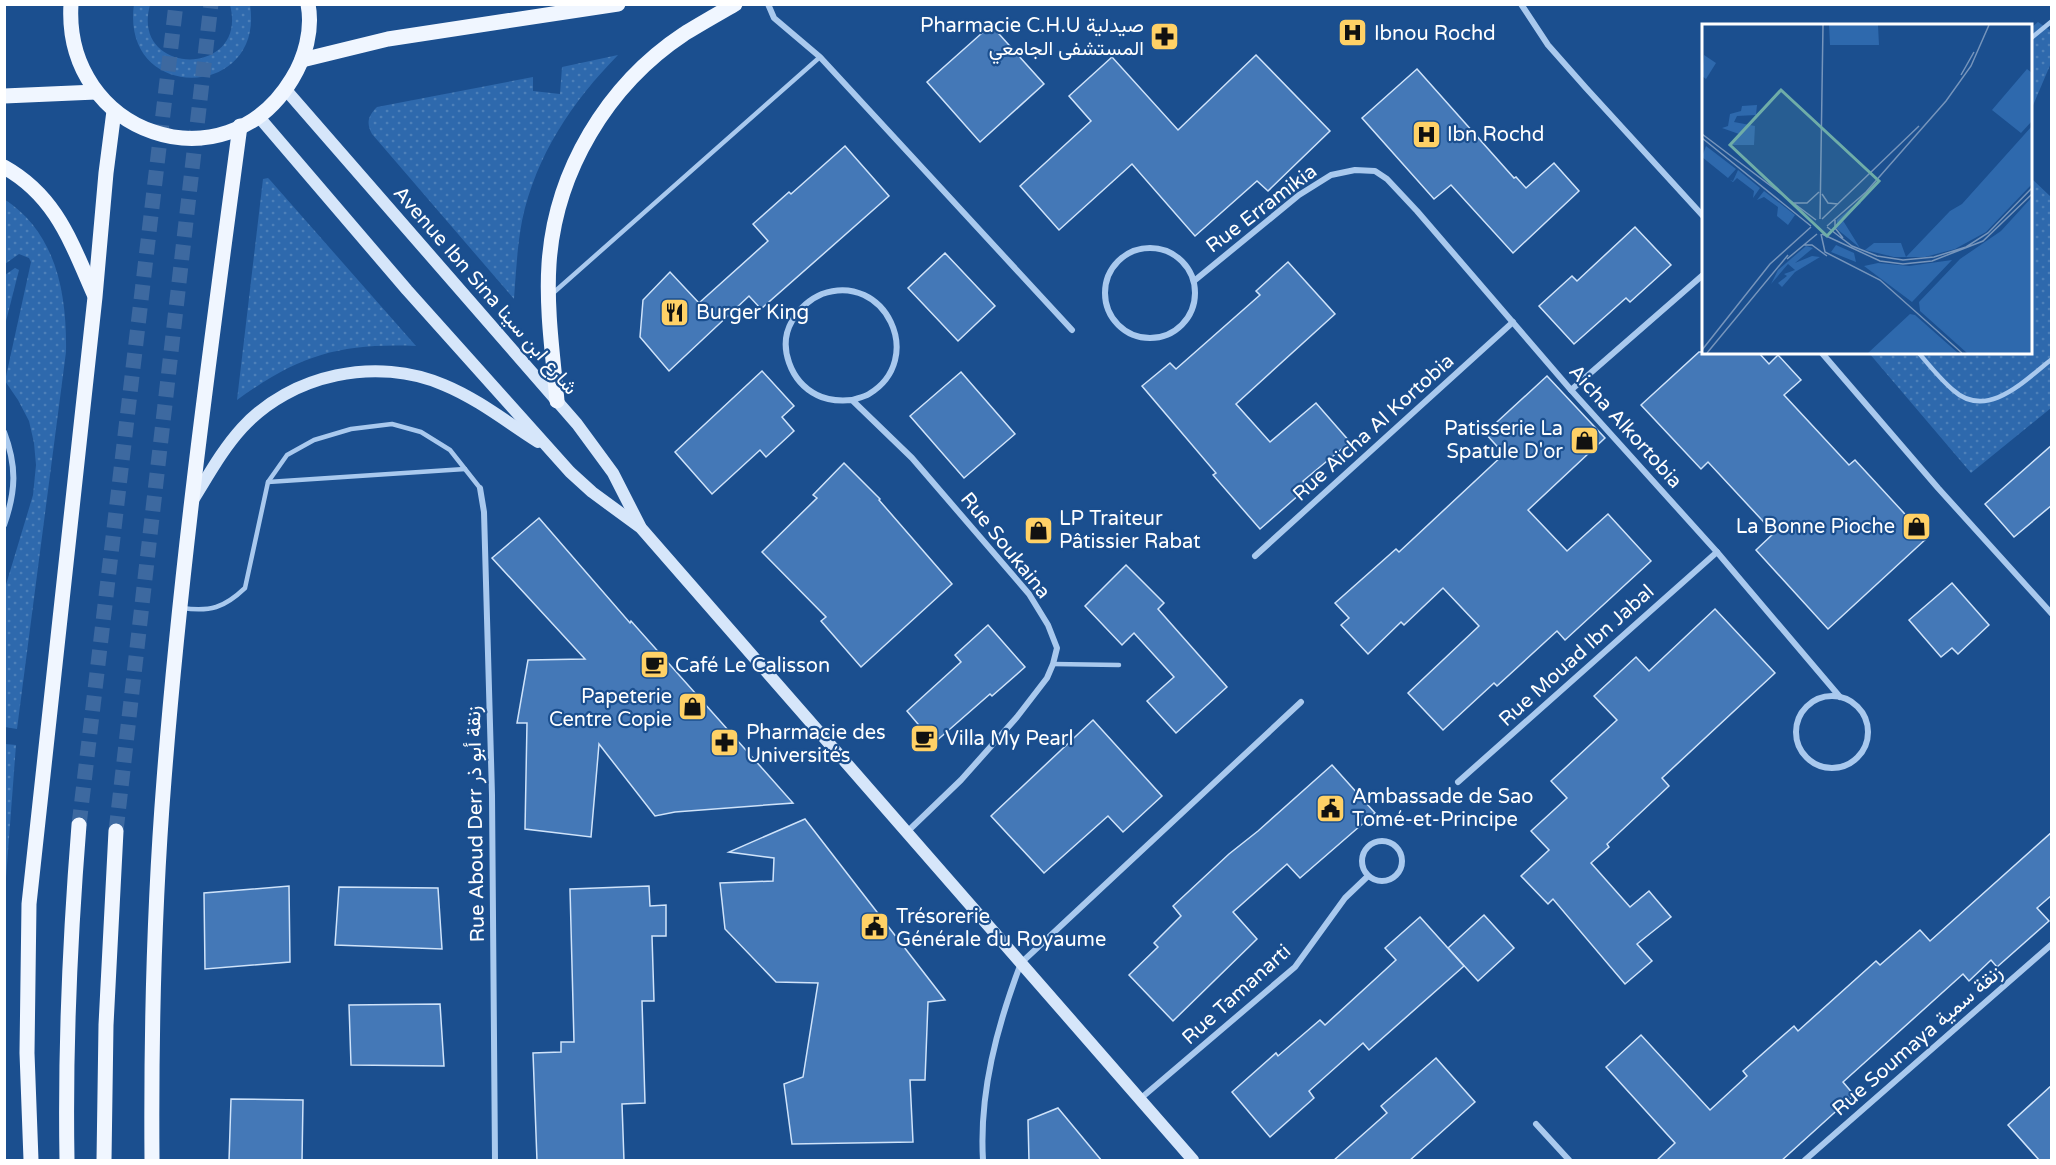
<svg xmlns="http://www.w3.org/2000/svg" width="2056" height="1165" viewBox="0 0 2056 1165" font-family="'Varela Round',Vazirmatn,sans-serif">
  <style>
    .green { fill: url(#green-dots) }
    .building { fill: #4478b7; stroke: #cfe3fa; stroke-width: 1.5 }
    .lines { fill: none; stroke-linecap: round; stroke-linejoin: round }
    .primary-tunnel { stroke: #3d69a0; stroke-width: 15; stroke-dasharray: 15 8; stroke-linecap: butt }
    .lane { stroke: #a9c9ee; stroke-width: 4.5 }
    .street { stroke: #a9c9ee; stroke-width: 6 }
    .secondary { stroke: #d6e6fa; stroke-width: 12 }
    .primary { stroke: #f0f6ff; stroke-width: 15 }
    .labels { text-anchor: middle; stroke-width: 4.5; stroke-linejoin: round; paint-order: stroke }
    .poi-label { font-size: 20px; fill: #fff; stroke: #1b4f8f; text-anchor: start }
    .street-label { font-size: 20px; fill: #fff; stroke: #1b4f8f }
    .inset-road { fill: none; stroke: #7695bc; stroke-width: 1.5 }
    .view { fill: #6fada8; fill-opacity: 0.15; stroke: #6fada8; stroke-width: 3 }
    .inset-edge { fill: none; stroke: #fff; stroke-width: 3 }
  </style>
  <defs>
    <pattern id="green-dots" width="8" height="8" patternUnits="userSpaceOnUse" patternTransform="scale(1.5)"><rect width="8" height="8" fill="#2e69ad"/><path d="M2 2h.1M6 6h.1" fill="none" stroke="#4d80b9" stroke-width="1.8" stroke-linecap="round"/></pattern>
  </defs>
  <rect width="100%" height="100%" fill="#1b4f8f"/>
  <g class="green">
    <path d="M134,4L150,5C130,77 249,78 230,5H250C265,100 120,104 134,4Z"/>
    <polygon points="2038,22 2051,31 2051,63 2031,110 2031,28"/>
    <path d="M618,55C572,102 536,155 522,221C517,247 516,273 514,299L372,134C366,123 368,116 377,107L533,77V91L560,94L562,67Z"/>
    <path d="M268,178L270,180L416,346C340,343 299,355 237,400L263,179Z"/>
    <polygon points="2031,178 2051,197 2051,408 1971,473 1869,353 2030,352"/>
    <path d="M4,199C57,233 67,295 66,352L17,729L5,727V588L33,495L36,465L34,443L29,421L18,400L5,381L31,262L29,258L19,254L5,264Z"/>
    <polygon points="15,268 19,270 5,325 5,275"/>
    <polygon points="5,744 16,745 5,891 4,744"/>
  </g>
  <g class="building">
    <polygon points="991,25 1044,84 980,142 927,82"/>
    <polygon points="1256,55 1330,131 1268,191 1257,181 1195,236 1132,164 1059,230 1020,186 1091,121 1069,96 1112,57 1178,130"/>
    <polygon points="1417,69 1514,178 1516,177 1526,188 1554,163 1579,191 1513,253 1451,185 1434,199 1362,118"/>
    <polygon points="845,146 889,196 761,309 749,296 669,371 640,337 643,300 670,272 699,303 768,241 753,224 789,192 791,194"/>
    <polygon points="1635,227 1671,265 1630,302 1626,298 1574,344 1539,306 1572,276 1577,281"/>
    <polygon points="945,253 995,306 958,341 908,288"/>
    <polygon points="1288,262 1335,314 1236,404 1270,442 1316,403 1350,442 1303,481 1308,487 1260,529 1213,475 1216,473 1142,386 1170,363 1176,369 1260,295 1256,291"/>
    <polygon points="1699,352 1758,352 1769,364 1778,355 1801,380 1784,395 1849,465 1855,460 1927,538 1828,629 1756,550 1774,533 1708,462 1701,469 1641,405"/>
    <polygon points="762,371 794,406 782,417 794,431 766,457 760,450 712,494 675,452"/>
    <polygon points="961,372 1015,434 964,478 910,416"/>
    <polygon points="1547,376 1605,438 1528,510 1567,551 1608,514 1651,561 1565,640 1557,631 1497,686 1494,683 1443,730 1408,693 1479,626 1443,588 1404,625 1401,622 1368,654 1341,625 1349,618 1335,603 1396,549 1399,552 1504,454 1485,433"/>
    <polygon points="2052,445 2052,505 2014,537 1985,504"/>
    <polygon points="844,463 880,499 879,500 952,584 861,667 821,621 826,617 762,552 817,498 813,495"/>
    <polygon points="539,518 630,623 631,621 793,803 675,812 655,816 599,744 591,837 525,829 527,723 517,723 528,660 585,659 492,558"/>
    <polygon points="1126,565 1164,603 1158,609 1227,687 1176,733 1147,701 1174,677 1134,633 1122,645 1085,606"/>
    <polygon points="1952,583 1989,625 1958,654 1952,648 1941,657 1909,620"/>
    <polygon points="1715,609 1775,673 1662,778 1669,786 1607,844 1609,847 1591,863 1630,907 1649,891 1671,917 1637,944 1652,961 1625,984 1553,899 1548,904 1521,876 1549,850 1531,831 1567,798 1551,781 1617,720 1594,696 1636,657 1649,671"/>
    <polygon points="988,625 1025,667 992,696 990,694 934,743 907,711 961,662 955,655"/>
    <polygon points="1093,720 1162,796 1123,832 1108,816 1044,873 991,816"/>
    <polygon points="1332,765 1375,813 1300,878 1287,864 1233,912 1257,939 1173,1021 1129,975 1158,947 1154,943 1181,916 1173,906 1229,854 1258,831"/>
    <polygon points="805,819 945,1000 928,1002 925,1080 910,1080 913,1142 792,1144 784,1084 803,1077 818,983 776,982 725,929 720,883 773,881 774,858 729,852"/>
    <polygon points="2052,832 2052,895 2037,908 2049,921 1997,967 1991,960 1969,981 1963,974 1843,1082 1854,1095 1781,1161 1656,1161 1675,1143 1606,1067 1641,1035 1710,1110 1747,1076 1743,1071 1794,1026 1798,1031 1876,961 1880,965 1920,930 1930,941"/>
    <polygon points="289,886 290,962 205,969 204,893"/>
    <polygon points="649,886 650,906 666,905 666,936 652,936 654,1001 642,1001 645,1103 622,1104 624,1161 537,1161 533,1053 561,1052 561,1042 574,1042 570,889"/>
    <polygon points="339,887 438,888 442,949 335,945"/>
    <polygon points="1484,915 1514,948 1478,981 1448,948"/>
    <polygon points="1420,917 1464,966 1369,1050 1363,1043 1309,1091 1314,1098 1270,1137 1232,1092 1276,1053 1278,1056 1320,1020 1325,1025 1396,960 1385,948"/>
    <polygon points="440,1004 444,1066 351,1065 349,1005"/>
    <polygon points="1436,1058 1475,1102 1409,1161 1333,1161 1387,1113 1381,1106"/>
    <polygon points="2052,1085 2052,1161 2040,1161 2008,1125"/>
    <polygon points="231,1099 303,1100 302,1161 229,1161"/>
    <polygon points="1058,1108 1102,1161 1029,1161 1028,1120"/>
  </g>
  <g class="lines">
    <g class="primary-tunnel">
      <polyline points="79,825 176,4"/>
      <polyline points="116,831 211,4"/>
    </g>
    <g class="lane">
      <polyline points="2030,39 2052,21"/>
      <polyline points="552,294 820,57"/>
      <path d="M1918,352C1929,365 1940,379 1953,390C1987,421 2025,380 2052,359"/>
      <polyline points="268,482 465,469"/>
      <path d="M182,608C210,612 224,608 245,588L268,482L287,455L314,440L351,429L392,424L421,432L450,450L480,488"/>
      <polyline points="1053,664 1119,665"/>
    </g>
    <g class="street">
      <polyline points="768,4 774,18 820,57 1072,330"/>
      <polyline points="1521,4 1548,45 1586,88 1704,217"/>
      <circle cx="1150" cy="293" r="45"/>
      <polyline points="1194,281 1299,195 1331,175 1355,170 1375,171 1387,179 1417,211 1571,390 1717,552 1840,697"/>
      <polyline points="1821,352 1938,488 2052,614"/>
      <polyline points="1571,390 1704,274"/>
      <path d="M852,400C840,401 828,401 817,395C791,382 777,347 792,321C799,309 810,299 822,294C885,271 927,359 869,394C864,397 858,398 852,400L912,458L1029,594L1048,625L1057,648L1053,664L1047,678L1017,717L961,780L907,832"/>
      <path d="M4,432C17,466 16,491 4,525"/>
      <polyline points="480,488 484,512 492,795 495,1160"/>
      <polyline points="1255,556 1513,322"/>
      <circle cx="1832" cy="732" r="36"/>
      <polyline points="1458,782 1717,552"/>
      <circle cx="1382" cy="861" r="20"/>
      <polyline points="1140,1099 1295,967 1345,898 1368,876"/>
      <polyline points="1536,1124 1569,1160"/>
      <path d="M983,1160C979,1093 997,1026 1021,963L1301,702"/>
      <polyline points="1805,1160 2052,944"/>
    </g>
    <g class="secondary">
      <polyline points="286,90 577,424 613,473 640,526"/>
      <polyline points="258,116 407,290 570,472 592,492 641,528 1193,1160"/>
      <path d="M193,500C208,476 222,450 242,428C291,374 377,356 444,385C478,399 508,423 538,442"/>
    </g>
    <g class="primary">
      <path d="M71,4C63,134 225,190 292,79C305,58 313,30 308,4"/>
      <polyline points="302,60 388,39 618,4"/>
      <polyline points="4,96 96,92"/>
      <path d="M4,167C56,196 71,242 94,294"/>
      <path d="M557,401C553,356 546,309 549,264C555,172 607,85 684,34C700,24 718,14 735,4"/>
      <polyline points="31,1160 27,1053 29,904 95,297 106,173 114,111"/>
      <path d="M67,1160C65,1048 70,937 79,825"/>
      <polyline points="104,1160 106,1025 116,831"/>
      <path d="M152,1160C151,1034 154,906 164,780C181,561 211,344 240,126"/>
    </g>
  </g>
  <defs>
    <symbol id="hospital-square" viewBox="-11 -11 22 22"><rect x="-9" y="-9" width="18" height="18" rx="4" fill="#ffd166" stroke="#1b4f8f"/><path d="M-5-5h3v3.5h4V-5h3V5h-3V1.5h-4V5h-3Z" fill="#111"/></symbol>
    <symbol id="pharmacy-square" viewBox="-11 -11 22 22"><rect x="-9" y="-9" width="18" height="18" rx="4" fill="#ffd166" stroke="#1b4f8f"/><path d="M-2-6h4v4h4v4h-4v4h-4v-4h-4v-4h4Z" fill="#111"/></symbol>
    <symbol id="restaurant-square" viewBox="-11 -11 22 22"><rect x="-9" y="-9" width="18" height="18" rx="4" fill="#ffd166" stroke="#1b4f8f"/><path d="M-5-6h1v4h1v-4h1v4h1v-4h1v5L-1.5 .5V6h-2V.5L-5-1ZM5-6V6H3V1.5H1.5Q1.5-4 5-6Z" fill="#111"/></symbol>
    <symbol id="shop-square" viewBox="-11 -11 22 22"><rect x="-9" y="-9" width="18" height="18" rx="4" fill="#ffd166" stroke="#1b4f8f"/><path d="M-5-2.5h2.3a2.7 3.5 0 0 1 5.4 0H5L5.5 6h-11ZM-1.5-2.5h3a1.5 2.3 0 0 0-3 0Z" fill="#111"/></symbol>
    <symbol id="cafe-square" viewBox="-11 -11 22 22"><rect x="-9" y="-9" width="18" height="18" rx="4" fill="#ffd166" stroke="#1b4f8f"/><path d="M-5.5-4.5H6V0H3Q3 3.5 0 3.5H-2.5Q-5.5 3.5-5.5 0ZM3-3.2v2h1.7v-2ZM-6 4.5H4V6H-6Z" fill="#111"/></symbol>
    <symbol id="civic-square" viewBox="-11 -11 22 22"><rect x="-9" y="-9" width="18" height="18" rx="4" fill="#ffd166" stroke="#1b4f8f"/><path d="M-.6-6.5H3V-4.5H.6V-3L4-1V1h2V6H-6V1h2V-1L-.6-3ZM-1.2 2.5V6h2.4V2.5Z" fill="#111"/></symbol>
  </defs>
  <g fill-rule="evenodd">
    <use href="#hospital-square" x="1336" y="16" width="33" height="33"/>
    <use href="#pharmacy-square" x="1148" y="20" width="33" height="33"/>
    <use href="#hospital-square" x="1410" y="118" width="33" height="33"/>
    <use href="#restaurant-square" x="658" y="296" width="33" height="33"/>
    <use href="#shop-square" x="1568" y="424" width="33" height="33"/>
    <use href="#shop-square" x="1900" y="510" width="33" height="33"/>
    <use href="#shop-square" x="1022" y="514" width="33" height="33"/>
    <use href="#cafe-square" x="638" y="648" width="33" height="33"/>
    <use href="#shop-square" x="676" y="690" width="33" height="33"/>
    <use href="#cafe-square" x="908" y="722" width="33" height="33"/>
    <use href="#pharmacy-square" x="708" y="726" width="33" height="33"/>
    <use href="#civic-square" x="1314" y="792" width="33" height="33"/>
    <use href="#civic-square" x="858" y="910" width="33" height="33"/>
  </g>
  <g class="labels">
    <g class="poi-label">
      <text x="1144" y="32" text-anchor="end">Pharmacie C.H.U صيدلية<tspan x="1144" dy="23">المستشفى الجامعي</tspan></text>
      <text x="1374" y="40">Ibnou Rochd</text>
      <text x="1447" y="141">Ibn Rochd</text>
      <text x="696" y="319">Burger King</text>
      <text x="1563" y="435" text-anchor="end">Patisserie La<tspan x="1563" dy="23">Spatule D'or</tspan></text>
      <text x="1059" y="525">LP Traiteur<tspan x="1059" dy="23">Pâtissier Rabat</tspan></text>
      <text x="1895" y="533" text-anchor="end">La Bonne Pioche</text>
      <text x="675" y="672">Café Le Calisson</text>
      <text x="672" y="703" text-anchor="end">Papeterie<tspan x="672" dy="23">Centre Copie</tspan></text>
      <text x="746" y="739">Pharmacie des<tspan x="746" dy="23">Universités</tspan></text>
      <text x="945" y="745">Villa My Pearl</text>
      <text x="1352" y="803">Ambassade de Sao<tspan x="1352" dy="23">Tomé-et-Principe</tspan></text>
      <text x="896" y="923">Trésorerie<tspan x="896" dy="23">Générale du Royaume</tspan></text>
    </g>
    <g class="street-label">
      <text transform="translate(1261 208) rotate(-37)" y="7">Rue Erramikia</text>
      <text transform="translate(486 290) rotate(49)" y="7">Avenue Ibn Sina شارع ابن سينا</text>
      <text transform="translate(1626 426) rotate(48)" y="7">Aicha Alkortobia</text>
      <text transform="translate(1373 427) rotate(-42)" y="7">Rue Aicha Al Kortobia</text>
      <text transform="translate(1006 545) rotate(51)" y="7">Rue Soukaina</text>
      <text transform="translate(1576 655) rotate(-42)" y="7">Rue Mouad Ibn Jabal</text>
      <text transform="translate(475 824) rotate(-91)" y="7">Rue Aboud Derr زنقة أبو ذر</text>
      <text transform="translate(1236 994) rotate(-42)" y="7">Rue Tamanarti</text>
      <text transform="translate(1917 1040) rotate(-41)" y="7">Rue Soumaya زنقة سمية</text>
    </g>
  </g>
  <g transform="translate(1702 24)">
    <rect width="330" height="330" fill="#1b4f8f"/>
    <path d="M55,81L54,91L35,92L32,98L53,102L52,121H30L37,110L20,104L26,102L28,90L39,87L40,82ZM330,102V160L284,208L253,225L223,233H192L163,226L172,219H199L204,233L248,187L260,180ZM4,122L34,145L26,154L0,133ZM36,146L58,164L51,174L52,167L35,154L31,158L28,156L31,157ZM62,167L93,191L86,201L75,192L76,183L62,173L55,176ZM330,173V329H265L218,287L217,278L258,235L299,207ZM157,177L159,179L140,195L158,224L135,205V196ZM134,221L152,229L154,238L129,228ZM104,222L111,224L93,239L110,232L118,233L93,248L80,263L76,259L85,252L82,250L93,246L86,240L69,260L76,246ZM250,236L210,278L162,242L176,239L207,242Z" fill="#2e69ad"/>
    <path d="M127,1H176L177,21H128ZM2,31L14,39L4,55L0,52ZM325,45L330,49V97L319,109L290,86ZM208,290L213,291L256,329H166Z" fill="#2e69ad"/>
    <path class="inset-road" d="M259,51L272,28M0,110L114,196M0,114L109,202M120,170L126,179L136,180M91,179H105L117,168M118,195L121,1M120,195L217,102M133,196V204L141,214M125,202L164,168L244,77L269,42L287,1M125,203L150,222L175,232L201,236L232,233L264,223L286,209L330,164M119,210L123,228L178,256L260,329M120,210L178,237L201,240L230,237L281,217L330,170M102,221H110L125,232M85,235L115,210M0,326L68,240L109,203M5,329L86,231"/>
    <path class="view" d="M79,66L177,157L125,212L28,121Z"/>
    <rect width="330" height="330" class="inset-edge"/>
  </g>
  <rect width="2056" height="1165" fill="none" stroke="#ffffff" stroke-width="12"/>
</svg>
